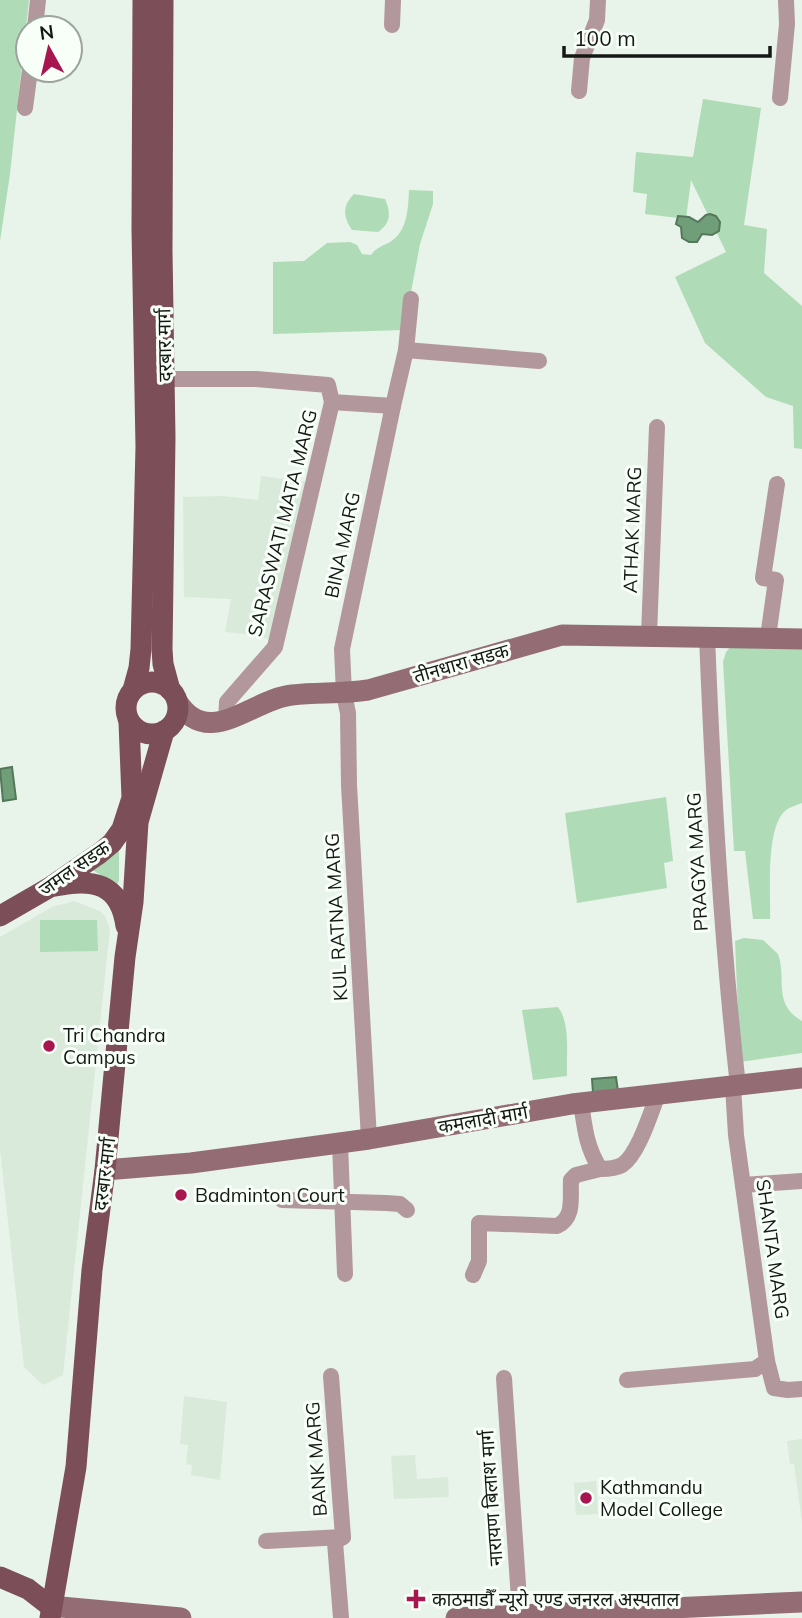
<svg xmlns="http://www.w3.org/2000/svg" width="802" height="1618" viewBox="0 0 802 1618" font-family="Mulish,'Noto Sans Devanagari',sans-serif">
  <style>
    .built { fill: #d9eadb }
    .green { fill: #afdcb6 }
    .water { fill: #709e78; stroke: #54765a; stroke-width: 2 }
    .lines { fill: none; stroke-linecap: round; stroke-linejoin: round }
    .street { stroke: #b2979c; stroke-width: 16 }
    .secondary { stroke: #936c74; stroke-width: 21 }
    .primary { stroke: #7c4e58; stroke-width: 21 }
    .poi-dot { fill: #a81650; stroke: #f8fff9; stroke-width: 2.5 }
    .labels { text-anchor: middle; stroke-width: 6; stroke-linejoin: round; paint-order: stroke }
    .street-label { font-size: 19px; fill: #141814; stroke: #f8fff9 }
    .poi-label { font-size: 19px; fill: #141814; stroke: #f8fff9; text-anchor: start }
  </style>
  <rect width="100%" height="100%" fill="#e8f3e9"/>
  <g class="built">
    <polygon points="261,476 308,482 271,640 253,635 225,632 231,599 184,597 183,497 222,496 258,500"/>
    <polygon points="74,901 100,911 105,916 110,929 63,1375 43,1385 24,1367 0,1149 0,937 52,907"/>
    <polygon points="184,1396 227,1402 220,1480 191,1475 192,1465 186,1464 188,1445 180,1444"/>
    <polygon points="802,1439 802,1522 794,1464 790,1464 787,1441"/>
    <polygon points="415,1455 417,1479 448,1477 449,1497 394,1499 391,1456"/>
    <polygon points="596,1481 598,1514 576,1515 574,1483"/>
  </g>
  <g class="green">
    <polygon points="0,0 29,0 10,174 0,241"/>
    <polygon points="703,99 761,108 744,225 767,229 764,273 802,306 802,449 794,448 793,406 766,397 705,343 675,277 726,252 691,180 686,219 645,214 647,194 633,192 636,152 693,157"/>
    <path d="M409,190L433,191V204L420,244L404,330L273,334V262L304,261L327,243L350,242L357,245L362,254L371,255C376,248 382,246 390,242C408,231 408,208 409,190Z"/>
    <path d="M354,194L385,199C391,213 391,223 378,232L352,230C343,217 342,206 354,194Z"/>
    <path d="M732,645L802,646V803C797,805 790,807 786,810C765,827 771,893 770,919H753L745,851H734L723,662L726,652Z"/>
    <polygon points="666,797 673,861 664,863 667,888 577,903 565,813"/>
    <polygon points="119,849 119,881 116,885 91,869"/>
    <polygon points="40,920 97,920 98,951 40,952"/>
    <path d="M744,938L763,940L778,954C787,978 772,1004 802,1021V1053L740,1062L735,941Z"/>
    <path d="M558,1007C571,1024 566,1056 567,1076L533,1080L522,1010Z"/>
  </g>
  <g class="water">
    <polygon points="710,214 716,216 720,222 719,231 712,235 702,234 697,242 689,242 682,238 681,227 676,224 678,216 689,217 698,222 706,215"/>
    <polygon points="12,767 16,799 3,801 0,769"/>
    <polygon points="616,1077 618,1091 593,1093 592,1079"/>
  </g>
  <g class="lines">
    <g class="street">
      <polyline points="392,25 393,0"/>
      <polyline points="35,28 38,0"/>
      <polyline points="579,91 582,58 597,20 598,0"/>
      <polyline points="780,98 787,24 786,0"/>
      <polyline points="25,108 30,70"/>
      <polyline points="406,350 539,361"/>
      <polyline points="164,379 256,379 328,385 332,402 393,406 406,350 411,299"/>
      <polyline points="649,635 657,427"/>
      <path d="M707,636C713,787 721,935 738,1086"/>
      <polyline points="768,637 776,580 763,578 777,484"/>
      <polyline points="226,720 227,702 275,647 332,402"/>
      <polyline points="733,1086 736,1135 767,1361 774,1388 788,1390 802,1389"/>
      <path d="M581,1103C585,1129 586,1146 600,1169C607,1169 615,1169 622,1165C638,1155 651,1112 658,1094"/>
      <polyline points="369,1139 349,785 348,713 344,694 342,649 393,406"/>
      <polyline points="340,1143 345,1274"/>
      <polyline points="743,1185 802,1181"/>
      <polyline points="282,1200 386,1203 400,1204 407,1210"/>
      <path d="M473,1275L479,1261V1223L557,1226C575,1218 570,1197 571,1180L576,1175L600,1169"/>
      <polyline points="331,1376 343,1537 335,1542 341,1618"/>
      <polyline points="504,1378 520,1614"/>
      <polyline points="627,1380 755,1369 767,1361"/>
      <polyline points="266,1541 343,1537"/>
    </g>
    <g class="secondary">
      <path d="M177,701C208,751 252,699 292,695C318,692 342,694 368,690L562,635L802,639"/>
      <polyline points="105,1170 191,1163 369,1139 572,1104 802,1078"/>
      <polyline points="50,1606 181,1618"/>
      <polyline points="456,1618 802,1602"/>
    </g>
    <g class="primary">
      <polyline points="163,0 162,251 165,437 162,649 163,664 170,690"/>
      <circle cx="152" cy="708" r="26"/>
      <polyline points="133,690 139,668 141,649 146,447 142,229 143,0"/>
      <path d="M55,886C93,878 120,883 126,926"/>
      <polyline points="0,916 52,886 100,853 112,843 122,829 132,798 129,722"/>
      <polyline points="0,1577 28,1589 50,1606"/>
      <polyline points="50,1618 76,1467 92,1270 105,1170 125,957 133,902 138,822 164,731"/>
    </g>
  </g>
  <g class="poi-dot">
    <circle cx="49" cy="1046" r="7"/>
    <circle cx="181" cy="1195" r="7"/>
    <circle cx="586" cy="1498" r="7"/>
    <path d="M412.5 1588.5h7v7h7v7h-7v7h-7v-7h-7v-7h7z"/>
  </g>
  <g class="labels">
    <g class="street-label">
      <text transform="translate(164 345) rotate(-91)" y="7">दरबार मार्ग</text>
      <text transform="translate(282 523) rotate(-76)" y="7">SARASWATI MATA MARG</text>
      <text transform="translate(632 530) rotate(-88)" y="7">ATHAK MARG</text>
      <text transform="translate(342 545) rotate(-78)" y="7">BINA MARG</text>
      <text transform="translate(461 663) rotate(-16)" y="7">तीनधारा सडक</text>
      <text transform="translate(697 862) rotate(-93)" y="7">PRAGYA MARG</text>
      <text transform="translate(74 868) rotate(-35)" y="7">जमल सडक</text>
      <text transform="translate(336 917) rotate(-93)" y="7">KUL RATNA MARG</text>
      <text transform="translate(483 1119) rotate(-10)" y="7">कमलादी मार्ग</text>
      <text transform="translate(104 1174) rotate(-83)" y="7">दरबार मार्ग</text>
      <text transform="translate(773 1249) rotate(82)" y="7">SHANTA MARG</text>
      <text transform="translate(316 1459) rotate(-94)" y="7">BANK MARG</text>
      <text transform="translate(491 1498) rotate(-94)" y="7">नारायण बिलाश मार्ग</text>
    </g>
    <g class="poi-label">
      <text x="63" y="1042">Tri Chandra<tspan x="63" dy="22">Campus</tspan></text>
      <text x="195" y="1202">Badminton Court</text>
      <text x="600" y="1494">Kathmandu<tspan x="600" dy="22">Model College</tspan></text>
      <text x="432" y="1606">काठमाडौँ न्यूरो एण्ड जनरल अस्पताल</text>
    </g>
  </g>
  <g transform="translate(49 49) rotate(352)"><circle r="33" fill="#f8fff9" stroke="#9da39d" stroke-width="2"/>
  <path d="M0-5L12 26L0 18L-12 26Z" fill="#a81650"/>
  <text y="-10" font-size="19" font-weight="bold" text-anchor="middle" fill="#141814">N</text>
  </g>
  <path d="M564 46v10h206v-10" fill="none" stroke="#141814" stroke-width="3.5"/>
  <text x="574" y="46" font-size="21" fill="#141814" stroke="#f8fff9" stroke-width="5" paint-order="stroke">100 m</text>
</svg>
